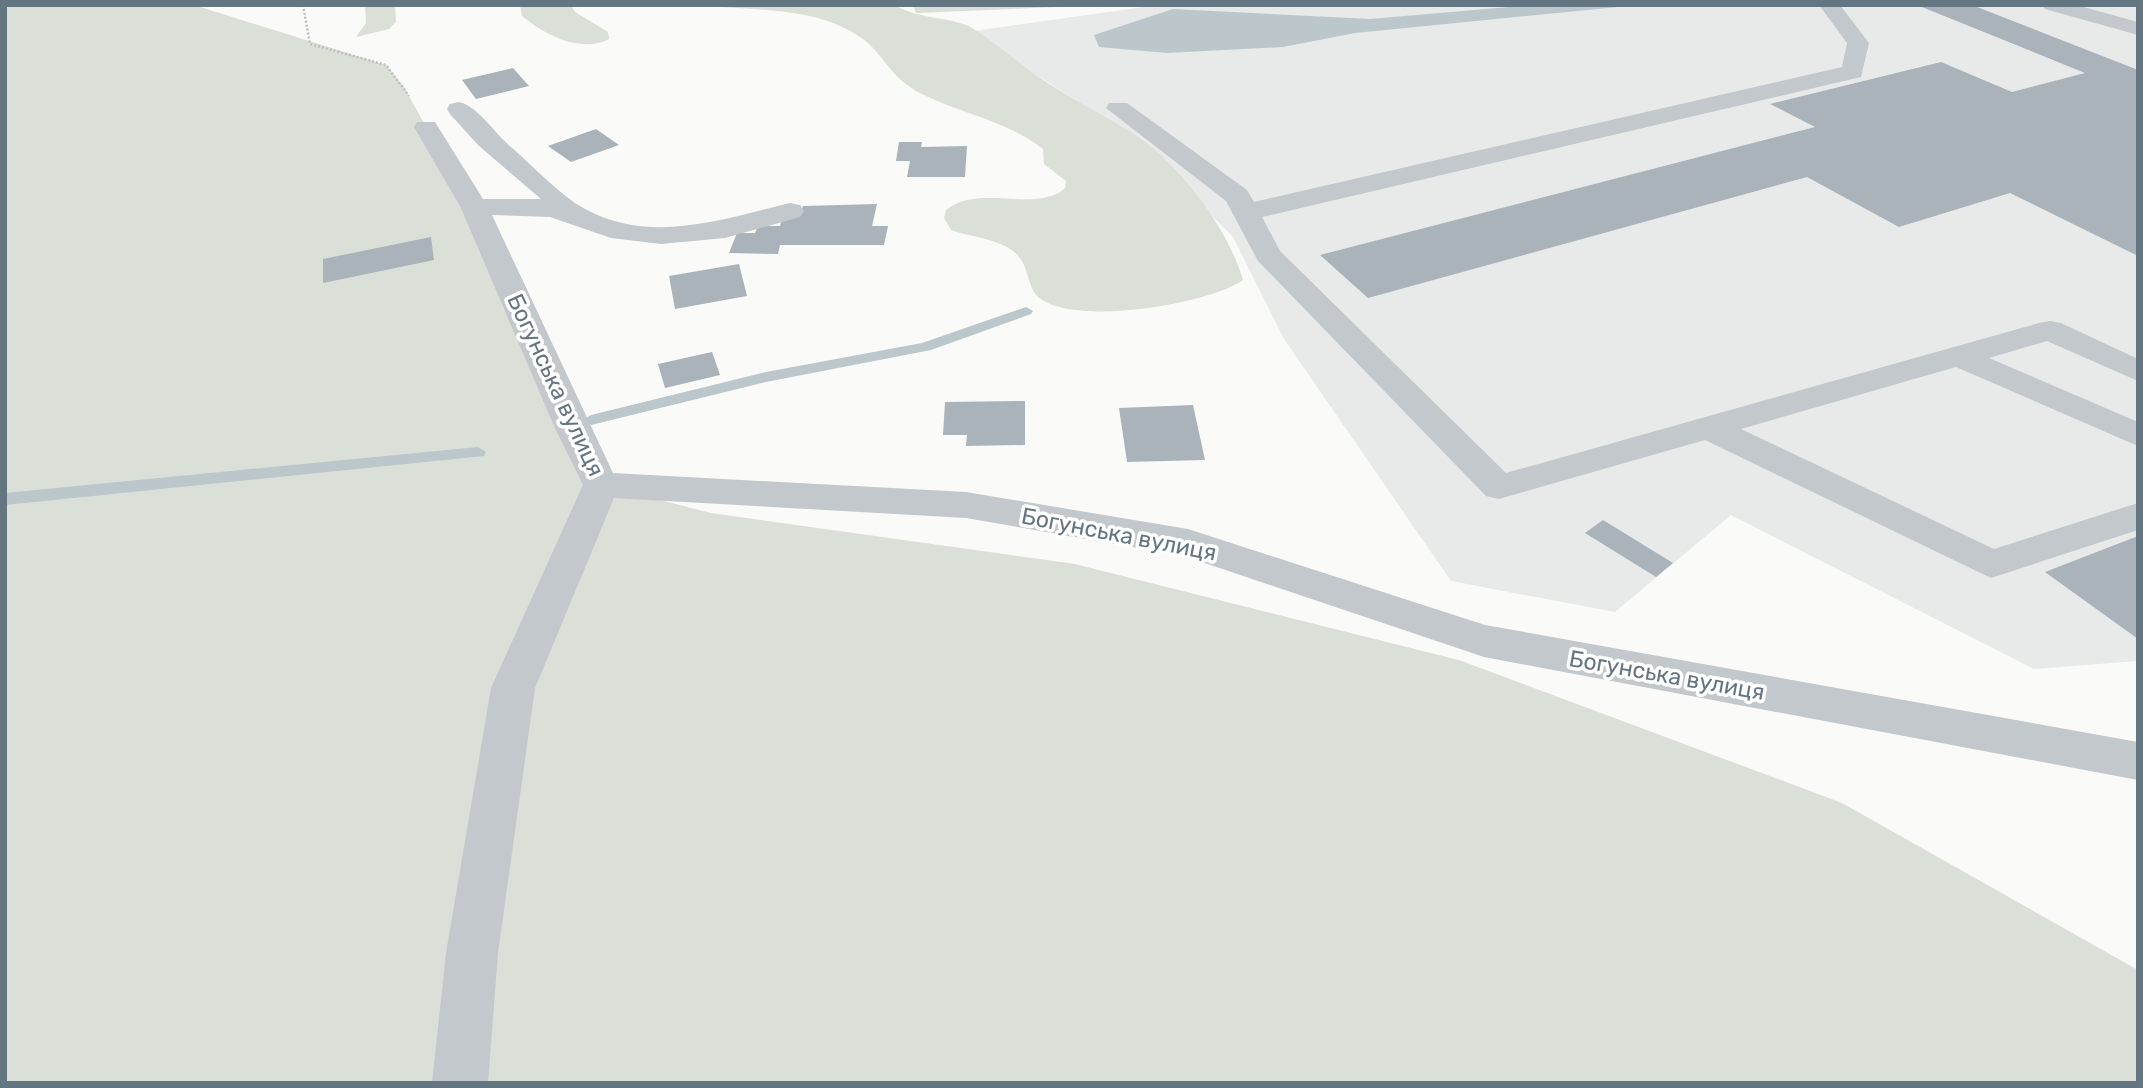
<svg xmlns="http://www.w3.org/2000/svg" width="2143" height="1088" viewBox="0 0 2143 1088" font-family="Rubik,sans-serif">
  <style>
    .built { fill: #e8e9e9 }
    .green { fill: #dadfd7 }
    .water { fill: #bbc7cb }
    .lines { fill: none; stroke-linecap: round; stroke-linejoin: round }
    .stream { fill: #bbc7cb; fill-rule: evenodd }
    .building { fill: #aab3b9 }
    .path { stroke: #bbbfc2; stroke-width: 2.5; stroke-dasharray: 2 2; stroke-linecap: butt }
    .minor { fill: #c3c8cc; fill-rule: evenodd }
    .labels { text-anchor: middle; stroke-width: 7; stroke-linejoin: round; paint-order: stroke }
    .street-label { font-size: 23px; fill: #657683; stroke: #fff }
  </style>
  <rect width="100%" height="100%" fill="#fafaf8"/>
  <polygon class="built" points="1158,5 2138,5 2138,661 2034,669 1731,515 1615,612 1451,581 1284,339 1233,237 1129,133 967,32"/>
  <g class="green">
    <polygon points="5,5 194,5 386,65 404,87 426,127 601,485 711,513 1075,564 1459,660 1842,803 2138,970 2138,1083 5,1083"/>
    <polygon points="365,5 395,5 396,22 389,29 356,37 366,23"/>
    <path d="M520,5H571L575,12L608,32L609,39C580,54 544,34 522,16Z"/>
    <path d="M694,5H895C918,19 942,16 966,25C983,32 1022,66 1040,78C1070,98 1102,114 1132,133C1179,163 1228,228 1243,280C1210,304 1070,328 1037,296C1029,287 1028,271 1022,261C1009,239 973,238 951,230L944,218L946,210C979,183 1037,214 1065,188L1066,181L1044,164L1043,149C1008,121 962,114 922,94C889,78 884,53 860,37C813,5 749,11 694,5Z"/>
    <polygon points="913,5 1107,5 916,13"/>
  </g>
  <polygon class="water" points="1531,5 1638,5 1355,33 1283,47 1167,53 1099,47 1094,35 1173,9 1370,19"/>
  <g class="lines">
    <g class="stream">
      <polygon points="1026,307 1033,311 1031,314 931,350 766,382 591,425 583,420 591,415 766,372 922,343"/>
      <polygon points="478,447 486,452 484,456 5,505 5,493"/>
    </g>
  </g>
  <g class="building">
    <polygon points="1917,5 1972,5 2138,70 2138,256 2010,193 1899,227 1807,177 1368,298 1320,255 1815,127 1770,104 1941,62 2012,92 2085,73"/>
    <polygon points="513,68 529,86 476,99 462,80"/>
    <polygon points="596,129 619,145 571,162 548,146"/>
    <polygon points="899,142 922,142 921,147 967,146 965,177 907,177 910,161 896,161"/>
    <polygon points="877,204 872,226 888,226 884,245 780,245 778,254 729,253 737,233 755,233 758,226 780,226 784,214 800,215 803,206"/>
    <polygon points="431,237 434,260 323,283 323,259"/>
    <polygon points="739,264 747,296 675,309 669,276"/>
    <polygon points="712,352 720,375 665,388 658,364"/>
    <polygon points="1025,401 1025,445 966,446 967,435 943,435 945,402"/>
    <polygon points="1193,405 1205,460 1127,462 1119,408"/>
    <polygon points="1603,520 1673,563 1656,577 1585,533"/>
    <polygon points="2138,536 2138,639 2045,572"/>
  </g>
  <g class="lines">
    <polyline class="path" points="303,5 310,44 386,65 409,96"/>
    <g class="minor">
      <polygon points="1819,5 1840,5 1869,43 1861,77 1262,217 1280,251 1506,473 2039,323 2050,321 2061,323 2138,359 2138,381 2047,341 1989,358 2138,422 2138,446 1956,367 1741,429 1994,549 2138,503 2138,530 1991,578 1705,440 1499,499 1486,496 1258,261 1226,201 1106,108 1109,103 1127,103 1247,190 1254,202 1842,67 1847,43"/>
      <polygon points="2042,5 2076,5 2138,22 2138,35 2045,9"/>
      <path d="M459,102C478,106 495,134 511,147C533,166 561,196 585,209C651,245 723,219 790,203L800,205L804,211L800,217L725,238L661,244L611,238L550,217L492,215L613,473L966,492L1188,529L1485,625L2138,742V780L1484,657L1184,556L966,518L614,498L535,688L498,953L488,1083H432L446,953L491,688L583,485L554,426L461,208L414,127L417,122H435L483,199H541L478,145L450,114L447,109L450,104Z"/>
    </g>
  </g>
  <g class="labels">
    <g class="street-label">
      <text transform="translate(556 385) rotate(65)" y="8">Богунська вулиця</text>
      <text transform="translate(1119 534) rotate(11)" y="8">Богунська вулиця</text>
      <text transform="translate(1667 675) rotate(10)" y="8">Богунська вулиця</text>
    </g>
  </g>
  <rect width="2143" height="1088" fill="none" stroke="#657683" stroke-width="14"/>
</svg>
